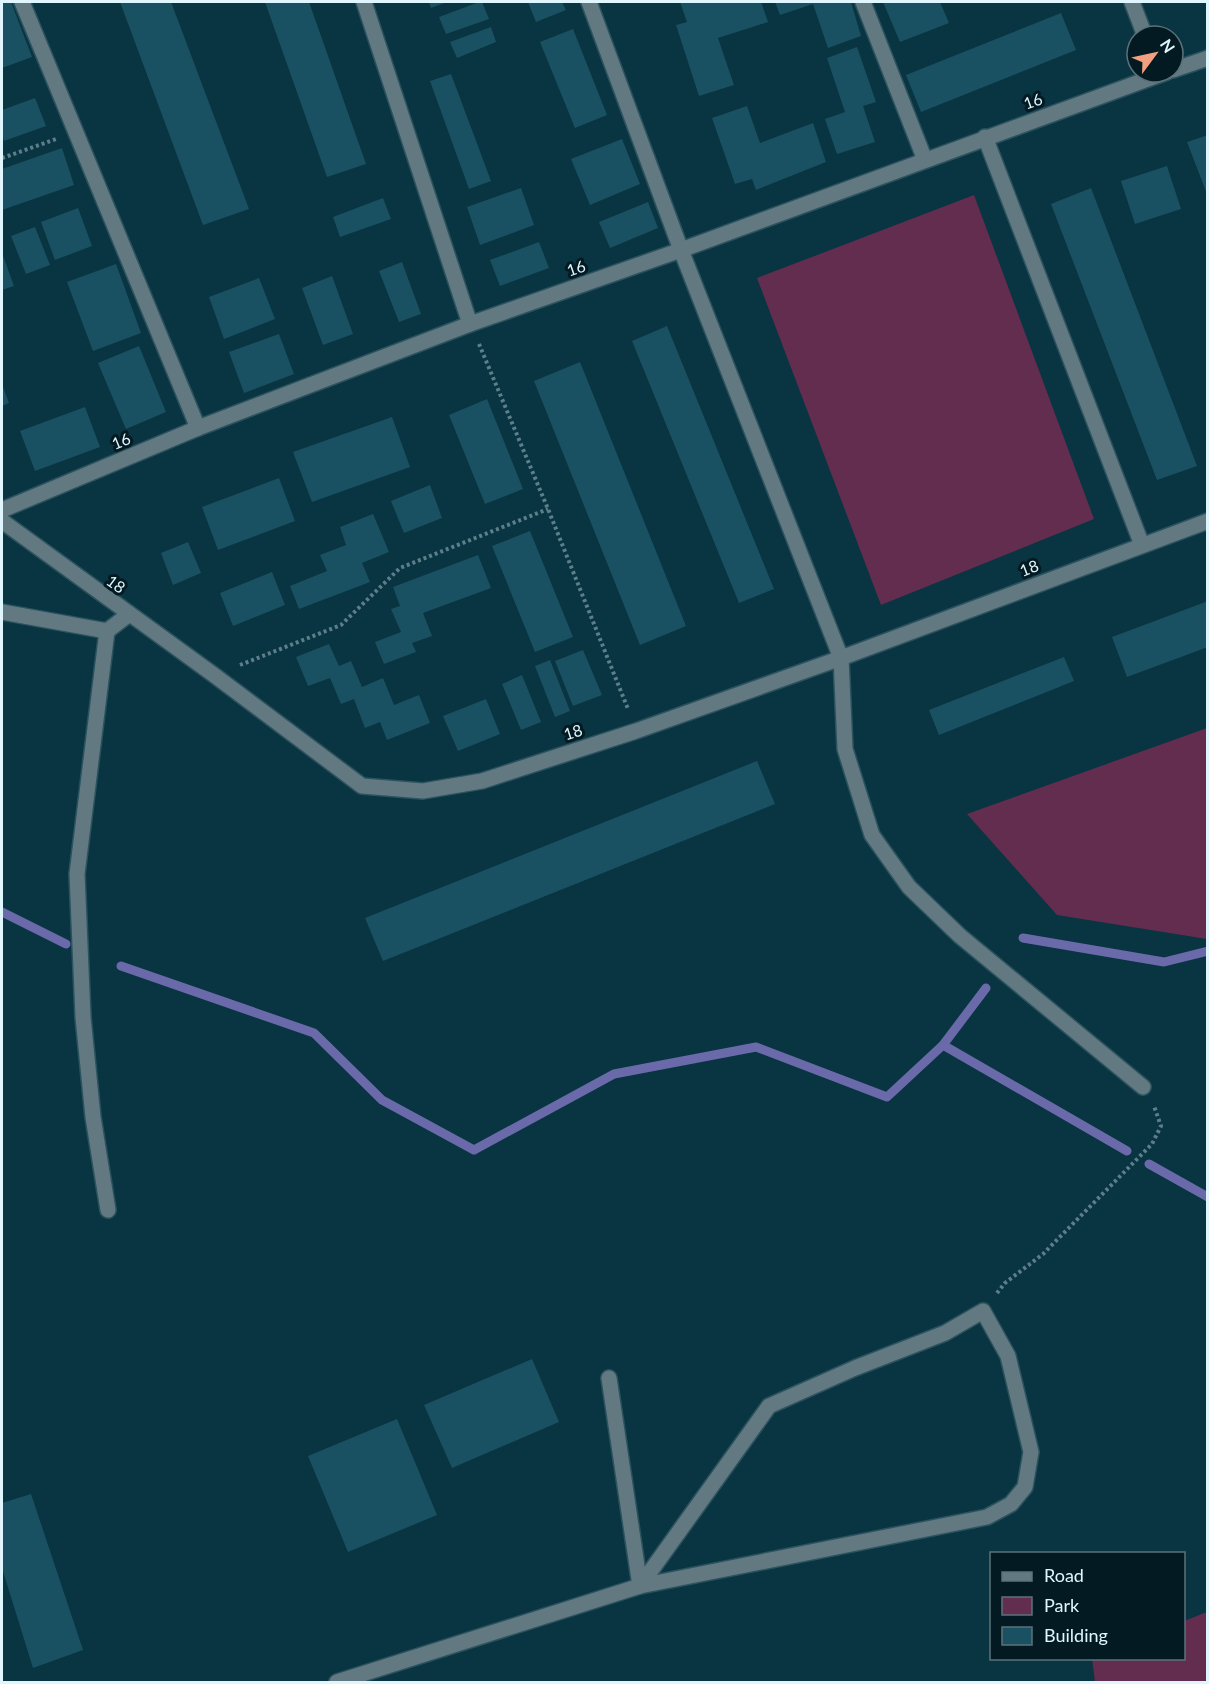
<svg xmlns="http://www.w3.org/2000/svg" width="1209" height="1684" viewBox="0 0 1209 1684" font-family="Lato,sans-serif">
  <style>
    .green { fill: #632d50 }
    .lines { fill: none; stroke-linecap: round; stroke-linejoin: round }
    .stream { stroke: #6a69aa; stroke-width: 9 }
    .building { fill: #1a5162 }
    .minor-casing { stroke: #2b535f; stroke-width: 18 }
    .path { stroke: #5c7f8a; stroke-width: 4; stroke-dasharray: 3 3; stroke-linecap: butt }
    .minor { stroke: #637981; stroke-width: 15 }
    .labels { text-anchor: middle; stroke-width: 6; stroke-linejoin: round; paint-order: stroke }
    .street-label { font-size: 16px; fill: #e0f6fe; stroke: #041a22 }
  </style>
  <rect width="100%" height="100%" fill="#093441"/>
  <g class="green">
    <polygon points="974,195 1094,519 881,605 757,278"/>
    <polygon points="1207,728 1207,939 1057,915 967,814"/>
    <polygon points="1207,1612 1207,1682 1095,1682 1092,1659 1184,1658 1184,1621"/>
  </g>
  <g class="lines">
    <g class="stream">
      <polyline points="2,912 66,944"/>
      <polyline points="1023,938 1164,962 1208,951"/>
      <polyline points="121,966 314,1033 382,1100 474,1150 614,1074 756,1047 887,1097 943,1045 986,988"/>
      <polyline points="943,1045 1127,1151"/>
      <polyline points="1149,1164 1208,1197"/>
    </g>
  </g>
  <g class="building">
    <polygon points="2,2 11,2 32,57 2,68"/>
    <polygon points="120,2 171,2 249,209 203,225"/>
    <polygon points="265,2 309,2 366,164 327,177"/>
    <polygon points="429,2 447,2 431,8"/>
    <polygon points="479,2 482,2 489,19 446,34 439,17"/>
    <polygon points="528,2 562,2 566,10 536,22"/>
    <polygon points="680,2 761,2 768,22 718,38 734,85 699,96 676,25 687,22"/>
    <polygon points="775,2 851,2 861,36 828,48 813,4 780,15"/>
    <polygon points="883,2 940,2 949,23 900,42"/>
    <polygon points="1061,13 1076,50 921,112 906,75"/>
    <polygon points="491,27 496,42 457,58 450,42"/>
    <polygon points="573,29 607,115 575,128 540,42"/>
    <polygon points="857,47 876,102 863,106 875,142 837,154 825,119 845,112 827,58"/>
    <polygon points="451,74 491,181 469,189 430,81"/>
    <polygon points="35,98 46,126 4,141 2,133 2,110"/>
    <polygon points="747,106 760,143 813,123 826,162 756,190 752,179 735,184 712,118"/>
    <polygon points="1208,135 1208,194 1207,194 1187,142"/>
    <polygon points="622,139 640,184 590,205 571,159"/>
    <polygon points="62,148 74,185 2,210 2,169"/>
    <polygon points="1167,166 1181,209 1135,224 1121,181"/>
    <polygon points="521,188 534,225 480,245 467,207"/>
    <polygon points="1091,188 1197,466 1157,480 1051,204"/>
    <polygon points="383,198 391,219 340,237 333,217"/>
    <polygon points="648,202 658,228 610,248 599,222"/>
    <polygon points="78,208 92,246 55,260 41,222"/>
    <polygon points="35,227 50,265 26,274 11,236"/>
    <polygon points="539,242 549,268 500,286 490,260"/>
    <polygon points="2,253 14,286 2,290"/>
    <polygon points="402,262 421,314 399,322 379,271"/>
    <polygon points="116,264 141,333 93,351 67,282"/>
    <polygon points="332,276 353,334 323,345 302,288"/>
    <polygon points="259,278 275,319 224,339 209,297"/>
    <polygon points="667,326 774,589 739,603 632,341"/>
    <polygon points="279,334 294,374 244,393 229,352"/>
    <polygon points="139,346 166,412 126,429 98,363"/>
    <polygon points="580,362 686,626 640,645 534,381"/>
    <polygon points="2,384 9,403 2,406"/>
    <polygon points="487,399 523,489 485,504 449,415"/>
    <polygon points="85,407 100,447 35,471 20,431"/>
    <polygon points="392,417 410,467 312,502 293,452"/>
    <polygon points="279,478 295,521 218,550 202,507"/>
    <polygon points="430,485 442,518 404,533 391,501"/>
    <polygon points="373,514 389,552 362,563 370,582 299,609 290,586 327,571 320,555 346,545 340,527"/>
    <polygon points="530,531 573,637 535,652 492,546"/>
    <polygon points="188,542 201,573 173,585 161,553"/>
    <polygon points="478,555 491,588 423,613 432,636 412,643 416,652 384,664 375,642 401,632 391,609 400,606 393,587"/>
    <polygon points="272,572 285,605 233,626 220,593"/>
    <polygon points="1208,601 1208,647 1127,677 1112,637"/>
    <polygon points="329,644 339,666 351,661 362,687 383,678 394,705 419,695 430,723 387,740 380,722 365,728 354,699 341,704 330,678 308,686 296,657"/>
    <polygon points="583,650 602,695 573,706 555,661"/>
    <polygon points="1064,657 1074,681 939,735 929,710"/>
    <polygon points="550,660 570,711 555,717 535,666"/>
    <polygon points="522,675 541,722 521,730 502,684"/>
    <polygon points="486,699 500,734 458,751 443,716"/>
    <polygon points="757,761 775,804 383,961 365,918"/>
    <polygon points="532,1359 559,1422 452,1468 424,1405"/>
    <polygon points="397,1419 437,1515 348,1552 308,1456"/>
    <polygon points="31,1494 83,1650 33,1668 2,1568 2,1503"/>
  </g>
  <g class="lines">
    <defs>
      <g id="minor">
        <polyline points="22,2 198,428"/>
        <polyline points="364,2 470,324"/>
        <polyline points="589,2 681,250 841,658 845,749 872,835 909,887 960,936 1143,1087"/>
        <polyline points="863,2 925,160"/>
        <polyline points="1132,2 1145,36"/>
        <polyline points="1173,70 1208,58"/>
        <polyline points="985,137 1142,545"/>
        <polyline points="2,510 198,428 470,324 681,250 1167,72"/>
        <polyline points="2,521 214,675 362,786 423,791 482,781 636,731 841,658 1208,521"/>
        <polyline points="2,612 107,631 128,615"/>
        <polyline points="107,631 77,874 83,1017 93,1117 108,1210"/>
        <polyline points="609,1378 640,1586"/>
        <polyline points="337,1682 640,1586 987,1517 1011,1504 1025,1487 1031,1452 1008,1356 983,1311 945,1333 855,1368 769,1406 640,1586"/>
      </g>
    </defs>
    <use href="#minor" class="minor-casing"/>
    <g class="path">
      <polyline points="2,158 56,139"/>
      <polyline points="479,344 548,509 628,709"/>
      <polyline points="240,665 341,625 400,568 548,509"/>
      <polyline points="997,1293 1005,1283 1043,1254 1152,1144 1161,1126 1154,1106"/>
    </g>
    <use href="#minor" class="minor"/>
  </g>
  <g class="labels">
    <g class="street-label">
      <text transform="translate(1033 101) rotate(-20)" y="6">16</text>
      <text transform="translate(576 268) rotate(-19)" y="6">16</text>
      <text transform="translate(121 441) rotate(-22)" y="6">16</text>
      <text transform="translate(1029 568) rotate(-21)" y="6">18</text>
      <text transform="translate(116 584) rotate(36)" y="6">18</text>
      <text transform="translate(573 732) rotate(-18)" y="6">18</text>
    </g>
  </g>
  <rect width="1209" height="1684" fill="none" stroke="#e0f6fe" stroke-width="6"/>
  <rect x="990" y="1552" width="195" height="108" fill="#041a22" stroke="#5c727a" stroke-width="1.5"/>
  <rect x="1002" y="1572" width="30" height="9" fill="#637981" stroke="#5c727a" stroke-width="1.5"/>
  <text x="1044" y="1582" font-size="18" fill="#e0f6fe">Road</text>
  <rect x="1002" y="1597" width="30" height="18" fill="#632d50" stroke="#5c727a" stroke-width="1.5"/>
  <text x="1044" y="1612" font-size="18" fill="#e0f6fe">Park</text>
  <rect x="1002" y="1627" width="30" height="18" fill="#1a5162" stroke="#5c727a" stroke-width="1.5"/>
  <text x="1044" y="1642" font-size="18" fill="#e0f6fe">Building</text>
  <g transform="translate(1155 54) rotate(57)"><circle r="28" fill="#041a22" stroke="#5c727a" stroke-width="1.5"/>
  <path d="M0-4.5L10 22L0 15L-10 22Z" fill="#f2a07f"/>
  <text y="-9" font-size="16" font-weight="bold" text-anchor="middle" fill="#e0f6fe">N</text>
  </g>
</svg>
